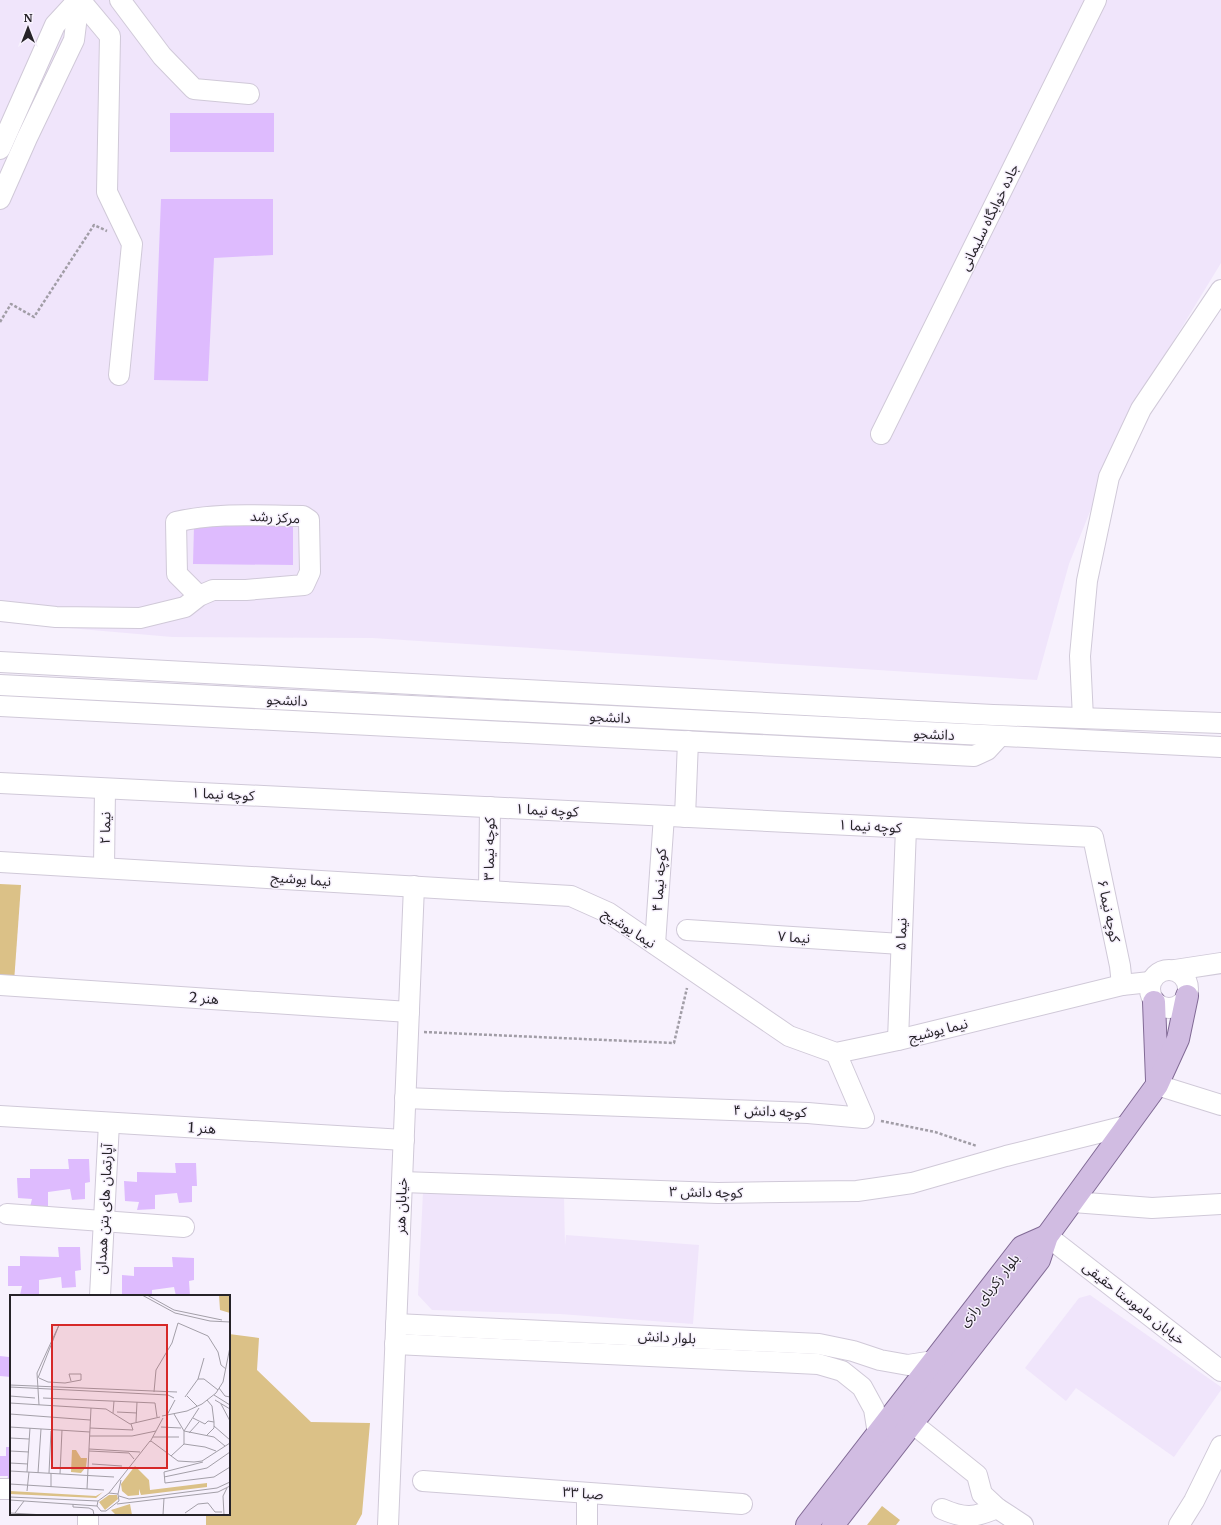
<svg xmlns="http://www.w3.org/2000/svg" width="1221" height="1525" viewBox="0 0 1221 1525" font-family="Merriweather,'Noto Sans Arabic',serif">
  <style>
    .built { fill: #f0e5fb }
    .green { fill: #dbc187 }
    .building { fill: #debbfe }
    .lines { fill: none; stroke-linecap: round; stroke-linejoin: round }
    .minor-casing { stroke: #d0c9d8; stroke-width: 22 }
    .major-casing { stroke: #816a95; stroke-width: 24 }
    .path { stroke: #a19da6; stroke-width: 2.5; stroke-dasharray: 3 2; stroke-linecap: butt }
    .minor { stroke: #fff; stroke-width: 20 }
    .major { stroke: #d1bce2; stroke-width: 22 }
    .labels { text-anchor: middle; stroke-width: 3; stroke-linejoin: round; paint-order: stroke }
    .street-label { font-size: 14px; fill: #262328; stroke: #f7f1fd }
    .inset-road { fill: none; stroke: #a39fa8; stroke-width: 1 }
    .view { fill: #d62828; fill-opacity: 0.15; stroke: #d62828; stroke-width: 2 }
    .inset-edge { fill: none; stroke: #262328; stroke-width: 2 }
  </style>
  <rect width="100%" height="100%" fill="#f7f1fd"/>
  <g class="built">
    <polygon points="0,0 1221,0 1221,263 1129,414 1069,564 1037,680 372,638 172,637 0,622"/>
    <polygon points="423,1192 564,1197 565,1246 566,1235 699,1245 693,1324 560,1314 432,1310 418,1295"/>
    <polygon points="1090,1295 1221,1387 1221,1390 1174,1457 1076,1388 1066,1401 1025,1368 1079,1298"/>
  </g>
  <g class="green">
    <polygon points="0,884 21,885 14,982 0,981"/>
    <polygon points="229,1334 259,1338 257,1370 311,1422 370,1423 362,1514 356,1525 206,1525 206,1514 229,1514"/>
    <polygon points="882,1506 900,1520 896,1525 867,1525"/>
  </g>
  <g class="building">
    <rect x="170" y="113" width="104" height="39"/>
    <polygon points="161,199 273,199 273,255 214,258 208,381 154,380"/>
    <polygon points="194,526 293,526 293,565 193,564"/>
    <polygon points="68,1159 89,1159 90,1182 85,1183 85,1199 72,1200 70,1189 48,1192 48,1206 30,1207 32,1199 18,1198 17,1178 30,1178 30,1169 69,1169"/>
    <polygon points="175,1163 196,1163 197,1186 192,1186 192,1202 179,1203 177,1193 155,1195 155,1209 137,1210 139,1202 125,1201 124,1181 137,1182 137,1172 176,1173"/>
    <polygon points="58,1247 80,1247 81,1270 75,1271 76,1287 62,1288 61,1277 39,1280 39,1294 20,1295 22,1286 8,1286 8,1266 20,1266 20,1256 59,1257"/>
    <polygon points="172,1257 194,1258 194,1280 189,1281 190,1296 176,1296 174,1287 152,1290 152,1296 122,1295 122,1275 134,1276 134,1267 173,1267"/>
    <polygon points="9,1347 11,1347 11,1377 0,1376 0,1356 9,1357"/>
    <polygon points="6,1447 11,1447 11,1485 6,1485 8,1476 0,1476 0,1456 6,1456"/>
  </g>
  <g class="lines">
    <defs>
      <g id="minor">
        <polyline points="80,0 110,36 107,192 132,244 119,375"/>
        <polyline points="120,0 162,56 194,89 249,94"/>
        <polyline points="0,149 55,25 78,0"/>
        <polyline points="0,199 27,138 74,40 79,0"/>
        <polyline points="881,434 1096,0"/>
        <path d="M0,611L56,617L140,618L185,607L199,596L213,590H246L304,585L310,572L309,520L303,516C261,516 217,512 176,522L177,574L199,596"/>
        <polyline points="0,662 993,715 1221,723"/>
        <polyline points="0,685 1221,747"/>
        <polyline points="0,706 974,756 987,750 999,737"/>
        <polyline points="1083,718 1080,656 1087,581 1109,477 1141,409 1221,290"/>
        <polyline points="0,783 1093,837 1120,966 1122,985"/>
        <polyline points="685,817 688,741"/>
        <polyline points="0,862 571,896 609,913 789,1036 836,1053 898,1040 1122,985 1150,982"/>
        <polyline points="104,867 105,789"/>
        <polyline points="489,890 490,807"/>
        <polyline points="687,930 901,944"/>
        <polyline points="655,944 664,816"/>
        <circle cx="1169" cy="989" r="19"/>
        <polyline points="1175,970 1221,963"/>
        <polyline points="0,985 409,1012"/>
        <polyline points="898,1040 906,828"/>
        <polyline points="1157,1085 1221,1105"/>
        <polyline points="405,1098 808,1113 864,1118 836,1053"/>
        <polyline points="0,1116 404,1140"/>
        <polyline points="402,1182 718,1193 857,1191 912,1183 1006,1156 1126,1126"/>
        <polyline points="1073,1202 1152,1208 1221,1204"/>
        <polyline points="7,1214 184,1227"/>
        <polyline points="1047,1236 1221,1371"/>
        <polyline points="100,1296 109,1123"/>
        <polyline points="396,1324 819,1344 853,1351 880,1360 908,1365 934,1361"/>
        <polyline points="395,1344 818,1364 842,1371 862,1387 874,1409 878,1434"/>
        <polyline points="912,1423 977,1475 982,1494 997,1508 1023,1525"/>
        <polyline points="423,1481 742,1504"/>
        <polyline points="0,1489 11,1489"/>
        <path d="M942,1509C965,1519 974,1518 997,1508"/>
        <polyline points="88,1525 88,1514"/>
        <polyline points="388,1525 414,886"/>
        <polyline points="587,1525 587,1493"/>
        <polyline points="1179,1525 1194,1501 1221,1446"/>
      </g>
      <g id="major">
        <polyline points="1154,1002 1157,1080"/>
        <polyline points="807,1525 1022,1247 1047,1236"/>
        <polyline points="833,1525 1039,1260 1047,1236 1157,1085 1178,1039 1187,996"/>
      </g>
    </defs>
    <use href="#minor" class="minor-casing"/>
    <use href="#major" class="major-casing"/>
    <g class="path">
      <polyline points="0,322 11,304 34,317 94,225 107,231"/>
      <polyline points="424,1032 674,1043 687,988"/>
      <polyline points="881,1121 935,1132 977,1146"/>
    </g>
    <use href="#minor" class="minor"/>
    <use href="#major" class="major"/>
  </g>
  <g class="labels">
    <g class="street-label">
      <text transform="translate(989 217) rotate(-64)" y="5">جاده خوابگاه سلیمانی</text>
      <text transform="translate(275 517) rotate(3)" y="5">مرکز رشد</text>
      <text transform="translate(287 700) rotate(3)" y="5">دانشجو</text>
      <text transform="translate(610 717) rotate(3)" y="5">دانشجو</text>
      <text transform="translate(934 734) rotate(3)" y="5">دانشجو</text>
      <text transform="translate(223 794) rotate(3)" y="5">کوچه نیما ۱</text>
      <text transform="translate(547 810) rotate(3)" y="5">کوچه نیما ۱</text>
      <text transform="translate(870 826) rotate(3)" y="5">کوچه نیما ۱</text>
      <text transform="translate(105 828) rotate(-89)" y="5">نیما ۲</text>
      <text transform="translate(489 849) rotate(-89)" y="5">کوچه نیما ۳</text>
      <text transform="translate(301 879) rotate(4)" y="5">نیما یوشیج</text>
      <text transform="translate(659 880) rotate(-86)" y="5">کوچه نیما ۴</text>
      <text transform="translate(1109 911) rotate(78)" y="5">کوچه نیما ۶</text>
      <text transform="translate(629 928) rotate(33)" y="5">نیما یوشیج</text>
      <text transform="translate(901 934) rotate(-88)" y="5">نیما ۵</text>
      <text transform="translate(794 937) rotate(4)" y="5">نیما ۷</text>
      <text transform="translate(204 998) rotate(4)" y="5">هنر 2</text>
      <text transform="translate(938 1030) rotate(-14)" y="5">نیما یوشیج</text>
      <text transform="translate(770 1111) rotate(2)" y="5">کوچه دانش ۴</text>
      <text transform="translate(202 1128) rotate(3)" y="5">هنر 1</text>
      <text transform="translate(706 1192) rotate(1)" y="5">کوچه دانش ۳</text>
      <text transform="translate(401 1206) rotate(-88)" y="5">خیابان هنر</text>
      <text transform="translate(104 1209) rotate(-87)" y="5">آپارتمان های بتن همدان</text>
      <text transform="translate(989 1290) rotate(-52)" y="5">بلوار زکریای رازی</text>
      <text transform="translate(1134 1303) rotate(38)" y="5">خیابان ماموستا حقیقی</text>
      <text transform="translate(667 1337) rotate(3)" y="5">بلوار دانش</text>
      <text transform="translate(583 1493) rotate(4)" y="5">۳۳ صبا</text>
    </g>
  </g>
  <g transform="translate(10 1295)">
    <rect width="220" height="220" fill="#f7f1fd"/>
    <path d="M209,0H220V18L210,15ZM62,155H66L71,163H77L76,172L71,178L61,177ZM125,171L139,185L140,195L197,188V192L131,200L129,194V200L118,201L112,196L111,189ZM0,196L86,201L93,197L86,203L0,199ZM99,200H107L108,204L95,215L89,207ZM120,209L122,220H106L101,215Z" fill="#dbc187"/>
    <path class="inset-road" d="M132,0L165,18L200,26L220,27M137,0L164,15L212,25M28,83L49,30M29,83L38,87L55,88L71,85V79H59L61,86M188,84H194L208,95M0,90L167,97M0,92L158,100L164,103M209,93L215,101L220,102M144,97L146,75L162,48L168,28L198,41L208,57L211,70L216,74M204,100L220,110M0,101L25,103M177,101L187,111M175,102L188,84L194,63M33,103L145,108L147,122M205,105L220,114M0,108L96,114L120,129L150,122M211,109L220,126M29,110L27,78L49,30M107,117L127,118M103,118L104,106M0,119L80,125M164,119L174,136L204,142L215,151M157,120L165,105M152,121L177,116L192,109L206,98L213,87L220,52M183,123L195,129L198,126L204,127M126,127L127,107M204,131L220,145M0,132L80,137M151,132L171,133M80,133L123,135L121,129M179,138L189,127M80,141H122L146,136M196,141L204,133V127L202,111L197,105M143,142H169M0,143L19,144M141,146L168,166L184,167L192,166L220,148M140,147L153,123M174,149L195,152L206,156M79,154L130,157M0,156L19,157M79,156L119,158L124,164M161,161L174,149V136L189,113M193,167L154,177L155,188L204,182L220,172M0,168L18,169M82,169L112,171M0,176L104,182M17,177L20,133M28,178L31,134M39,178L41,136M50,179L52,135M154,182L197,173L220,157M0,189L94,195M41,192V178M77,194L81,113M17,196L19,177M99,198L108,199L109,206L96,216H91L87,211L88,206L99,198L140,146M108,199L111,185M109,201L119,204L138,202L207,193L220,187M0,202L88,206M0,205L87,211M63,209V212L79,213L83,215L84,220M107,209L208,197L220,191M0,218L35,220M5,218L14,206M175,218L188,209L198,208L205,217H212M153,220L154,203M214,220L213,201L217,193"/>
    <path class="view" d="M42,30H157V173H42Z"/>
    <rect width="220" height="220" class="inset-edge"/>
  </g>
  <g transform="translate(28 28)" stroke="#f7f1fd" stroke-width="3" paint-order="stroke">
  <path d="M0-3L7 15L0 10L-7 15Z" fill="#262328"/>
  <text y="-6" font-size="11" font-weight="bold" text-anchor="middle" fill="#262328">N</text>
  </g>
</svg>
